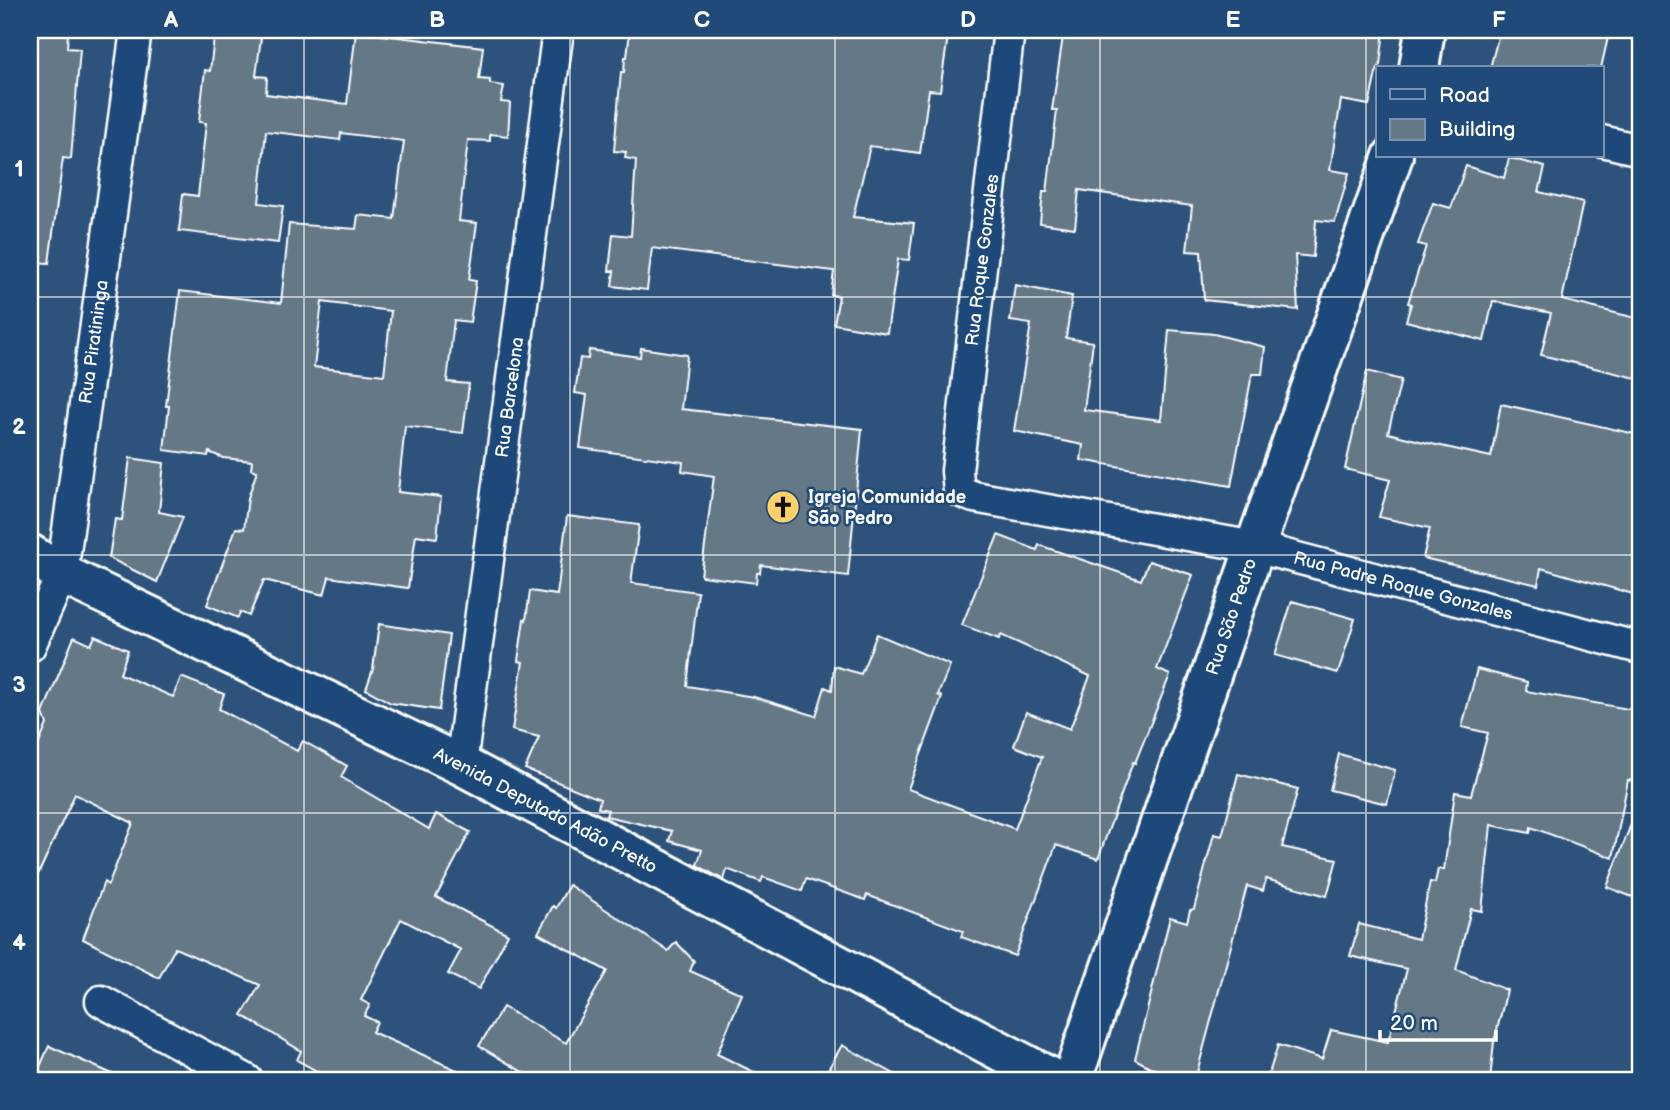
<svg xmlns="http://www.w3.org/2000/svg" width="1670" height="1110" viewBox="0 0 1670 1110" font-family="'Balsamiq Sans',sans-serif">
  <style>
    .building { fill: #657886; stroke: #fff; stroke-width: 2; fill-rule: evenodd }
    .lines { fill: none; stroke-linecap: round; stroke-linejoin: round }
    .minor-casing { stroke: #fff; stroke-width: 35 }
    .tertiary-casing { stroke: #fff; stroke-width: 44 }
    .minor { stroke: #1f4a7a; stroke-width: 30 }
    .tertiary { stroke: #1f4a7a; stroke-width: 38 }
    .grid { fill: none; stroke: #fff; stroke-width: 2; stroke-opacity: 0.55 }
    .labels { text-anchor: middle; stroke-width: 5; stroke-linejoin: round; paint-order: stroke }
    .street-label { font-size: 18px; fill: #fff; stroke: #1f4a7a }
    .poi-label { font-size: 18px; font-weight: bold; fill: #fff; stroke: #1f4a7a; text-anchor: start }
    .neatline { fill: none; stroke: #fff; stroke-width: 2.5 }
    .grid-label { font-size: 23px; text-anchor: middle; font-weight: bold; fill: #fff }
  </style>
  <rect width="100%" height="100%" fill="#2d537c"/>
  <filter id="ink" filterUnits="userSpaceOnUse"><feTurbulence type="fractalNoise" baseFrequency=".0143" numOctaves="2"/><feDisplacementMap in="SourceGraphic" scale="14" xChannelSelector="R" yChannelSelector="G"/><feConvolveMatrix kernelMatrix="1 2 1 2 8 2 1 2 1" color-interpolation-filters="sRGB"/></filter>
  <g filter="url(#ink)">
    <g class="building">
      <polygon points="33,30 68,33 67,48 80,49 71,159 63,158 49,263 30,262 30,44 32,44"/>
      <path d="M215,30H262L256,76L267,77L266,94L347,104L356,32L483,47L479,79L490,80V84L504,86L501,102L510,103L508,136L490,134V141L468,140L459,221L477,223L469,280L476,281L470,322L454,320L447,382L469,384L463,433L405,426L398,492L441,497L437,538L416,535L408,588L329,577L324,595L264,580L249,616L240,612L238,618L207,605L236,528L244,529L248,498L257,471L251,469L252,461L223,458L209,452L208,456L164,450L169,406H166L180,291L281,303L289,224L356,229L358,215L394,219L404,141L341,133L340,140L266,131L259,203L283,206L278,243L179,231L183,194L198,196L206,123L199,122L205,70L210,71ZM322,302L391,311L384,375L314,367Z"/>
      <polygon points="630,30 909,30 948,36 940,91 929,90 920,153 870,146 853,217 914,223 909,260 898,259 887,333 834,324 839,296 831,295 834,271 652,248 647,290 612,286 614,271 609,271 613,234 631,236 636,160 625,158 626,152 614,151 621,72 624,72 625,57 627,57"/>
      <polygon points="1064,30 1384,30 1380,65 1376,73 1369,105 1341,100 1330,170 1349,173 1335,222 1316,220 1313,257 1295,255 1298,310 1204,300 1201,252 1187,251 1192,206 1079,190 1075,228 1040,223 1043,192 1047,192 1057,110 1052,110"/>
      <polygon points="1500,30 1607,30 1607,33 1609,33 1601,68 1490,68"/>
      <polygon points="1509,158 1545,167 1539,192 1583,202 1562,300 1640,319 1640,379 1541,355 1551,313 1493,301 1484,341 1406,321 1411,304 1408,303 1426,246 1418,244 1433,203 1451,208 1466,166 1504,178"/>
      <polygon points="1015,285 1072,296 1066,338 1093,342 1084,410 1161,420 1169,330 1214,334 1265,347 1262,374 1252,374 1231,486 1081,460 1083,445 1014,431 1031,324 1010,321"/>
      <polygon points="641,348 687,355 681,409 862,429 848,576 761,565 760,573 757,573 756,583 701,576 714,476 682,471 683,462 580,448 587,395 575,393 580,358 588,359 589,350 640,357"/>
      <polygon points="1367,371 1401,380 1388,433 1432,444 1491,457 1501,404 1640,435 1640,596 1541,568 1538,585 1423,558 1430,528 1379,517 1390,480 1345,469"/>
      <polygon points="130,458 164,463 159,512 183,517 157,582 109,558 115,519 122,520"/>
      <polygon points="567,516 639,525 631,583 698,592 687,686 754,697 816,716 825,687 832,690 834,666 861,674 877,634 950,665 938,695 942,697 908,789 1015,829 1042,757 1014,746 1026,712 1070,729 1090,676 1001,635 999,639 962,625 998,535 1037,550 1039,545 1141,580 1149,561 1193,575 1157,669 1170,675 1135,763 1133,762 1098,859 1056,845 1015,956 961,937 963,931 867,895 865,900 806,879 802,891 763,877 761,882 727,869 724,880 697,865 702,850 669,841 672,831 606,816 608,810 598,808 600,799 525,769 539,737 512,730 523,662 518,661 524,619 526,620 530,591 557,595"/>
      <polygon points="1292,601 1355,619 1338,673 1275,655"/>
      <polygon points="379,624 449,635 439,710 391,703 366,689 373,669"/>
      <polygon points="95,636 128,650 120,674 173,697 181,677 224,694 219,709 297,751 303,741 347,766 341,777 429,829 436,814 470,832 436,897 508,934 479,989 448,974 461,950 401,919 361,1000 370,1005 364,1016 377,1022 372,1032 479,1080 333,1080 297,1060 301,1051 242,1015 260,985 175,948 159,978 83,939 104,882 108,885 133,823 75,794 30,892 30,765 47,724 43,713 74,637 91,645"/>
      <polygon points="1477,669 1527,682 1526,691 1640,711 1640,782 1628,780 1613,858 1531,827 1530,833 1491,825 1482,911 1471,909 1456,970 1507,990 1494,1042 1490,1080 1267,1080 1278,1045 1322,1059 1331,1030 1388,1042 1407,969 1350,956 1359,924 1418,939 1430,882 1435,883 1438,869 1444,870 1455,792 1471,795 1488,733 1462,727"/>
      <polygon points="1339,754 1395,770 1387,804 1330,790"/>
      <polygon points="1238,774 1298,789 1282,847 1337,859 1327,896 1266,879 1263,891 1247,886 1195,1080 1174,1080 1135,1059 1170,917 1187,922 1190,910 1194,909 1214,834 1222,836"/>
      <polygon points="1638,806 1640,807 1640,900 1607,887"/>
      <polygon points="569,885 668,951 676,942 694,961 690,971 742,994 717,1054 770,1080 536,1080 479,1046 503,1007 566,1043 607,971 538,933 553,906 556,908"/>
      <polygon points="842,1045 905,1080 822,1080"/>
      <polygon points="49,1046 126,1080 34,1080"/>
    </g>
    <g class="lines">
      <defs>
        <g id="minor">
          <path id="s1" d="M1009,30L957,471L959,491L974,497L1255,547L1640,648"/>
          <polyline points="1602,141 1640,150"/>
          <path id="s2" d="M30,646L62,574L136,30"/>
          <path id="s3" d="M461,765L558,30"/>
          <polyline points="101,1001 247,1080"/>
        </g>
        <g id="tertiary">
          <polyline points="1419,68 1425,30"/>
          <path id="s4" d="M30,554L62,574L461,765L1055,1080"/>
          <path id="s5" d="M1072,1080L1255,547L1393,156"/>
        </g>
      </defs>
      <use href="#minor" class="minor-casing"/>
      <use href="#tertiary" class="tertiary-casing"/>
      <use href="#minor" class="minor"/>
      <use href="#tertiary" class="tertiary"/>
    </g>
  </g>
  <path class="grid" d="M304,30V1080M570,30V1080M835,30V1080M1100,30V1080M1366,30V1080M30,297H1640M30,555H1640M30,813H1640"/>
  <defs>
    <symbol id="church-disc" viewBox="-11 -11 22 22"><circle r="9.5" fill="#ffd166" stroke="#1f4a7a"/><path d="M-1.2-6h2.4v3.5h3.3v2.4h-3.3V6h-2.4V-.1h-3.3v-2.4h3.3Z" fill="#111"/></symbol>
  </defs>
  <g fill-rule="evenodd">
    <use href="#church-disc" x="764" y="488" width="38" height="38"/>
  </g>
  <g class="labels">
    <g class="street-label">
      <text transform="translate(982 260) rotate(-83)" y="6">Rua Roque Gonzales</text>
      <text dy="6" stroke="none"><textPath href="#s2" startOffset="313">Rua Piratininga</textPath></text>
      <text dy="6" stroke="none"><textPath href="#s3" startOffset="371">Rua Barcelona</textPath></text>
      <text dy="6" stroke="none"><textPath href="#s1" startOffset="919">Rua Padre Roque Gonzales</textPath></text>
      <text dy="6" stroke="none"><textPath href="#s5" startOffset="490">Rua São Pedro</textPath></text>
      <text dy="6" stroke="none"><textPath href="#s4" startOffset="576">Avenida Deputado Adão Pretto</textPath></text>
    </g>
    <g class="poi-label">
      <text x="808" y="503">Igreja Comunidade<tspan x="808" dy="21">São Pedro</tspan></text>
    </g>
  </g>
  <rect width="1670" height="1110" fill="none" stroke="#1f4a7a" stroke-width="77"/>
  <rect x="1376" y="66" width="228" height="91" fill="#1f4a7a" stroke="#7992af" stroke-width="2"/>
  <rect x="1390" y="89" width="35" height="10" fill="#1f4a7a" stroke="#7992af" stroke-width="2"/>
  <text x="1439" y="102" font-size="21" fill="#ffffff">Road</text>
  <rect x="1390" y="119" width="35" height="21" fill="#657886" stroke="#7992af" stroke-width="2"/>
  <text x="1439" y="136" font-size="21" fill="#ffffff">Building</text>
  <path d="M1380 1030v10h116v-10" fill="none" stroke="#ffffff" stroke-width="3.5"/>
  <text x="1390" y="1030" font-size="21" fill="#ffffff" stroke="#1f4a7a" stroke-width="5" paint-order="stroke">20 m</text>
  <rect x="38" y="38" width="1594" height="1034" class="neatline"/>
  <g class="grid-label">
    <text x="171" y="27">A</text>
    <text x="437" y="27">B</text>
    <text x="702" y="27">C</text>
    <text x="968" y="27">D</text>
    <text x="1233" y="27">E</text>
    <text x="1499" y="27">F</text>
    <text x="19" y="176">1</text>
    <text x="19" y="434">2</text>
    <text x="19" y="692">3</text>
    <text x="19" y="950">4</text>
  </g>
</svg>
